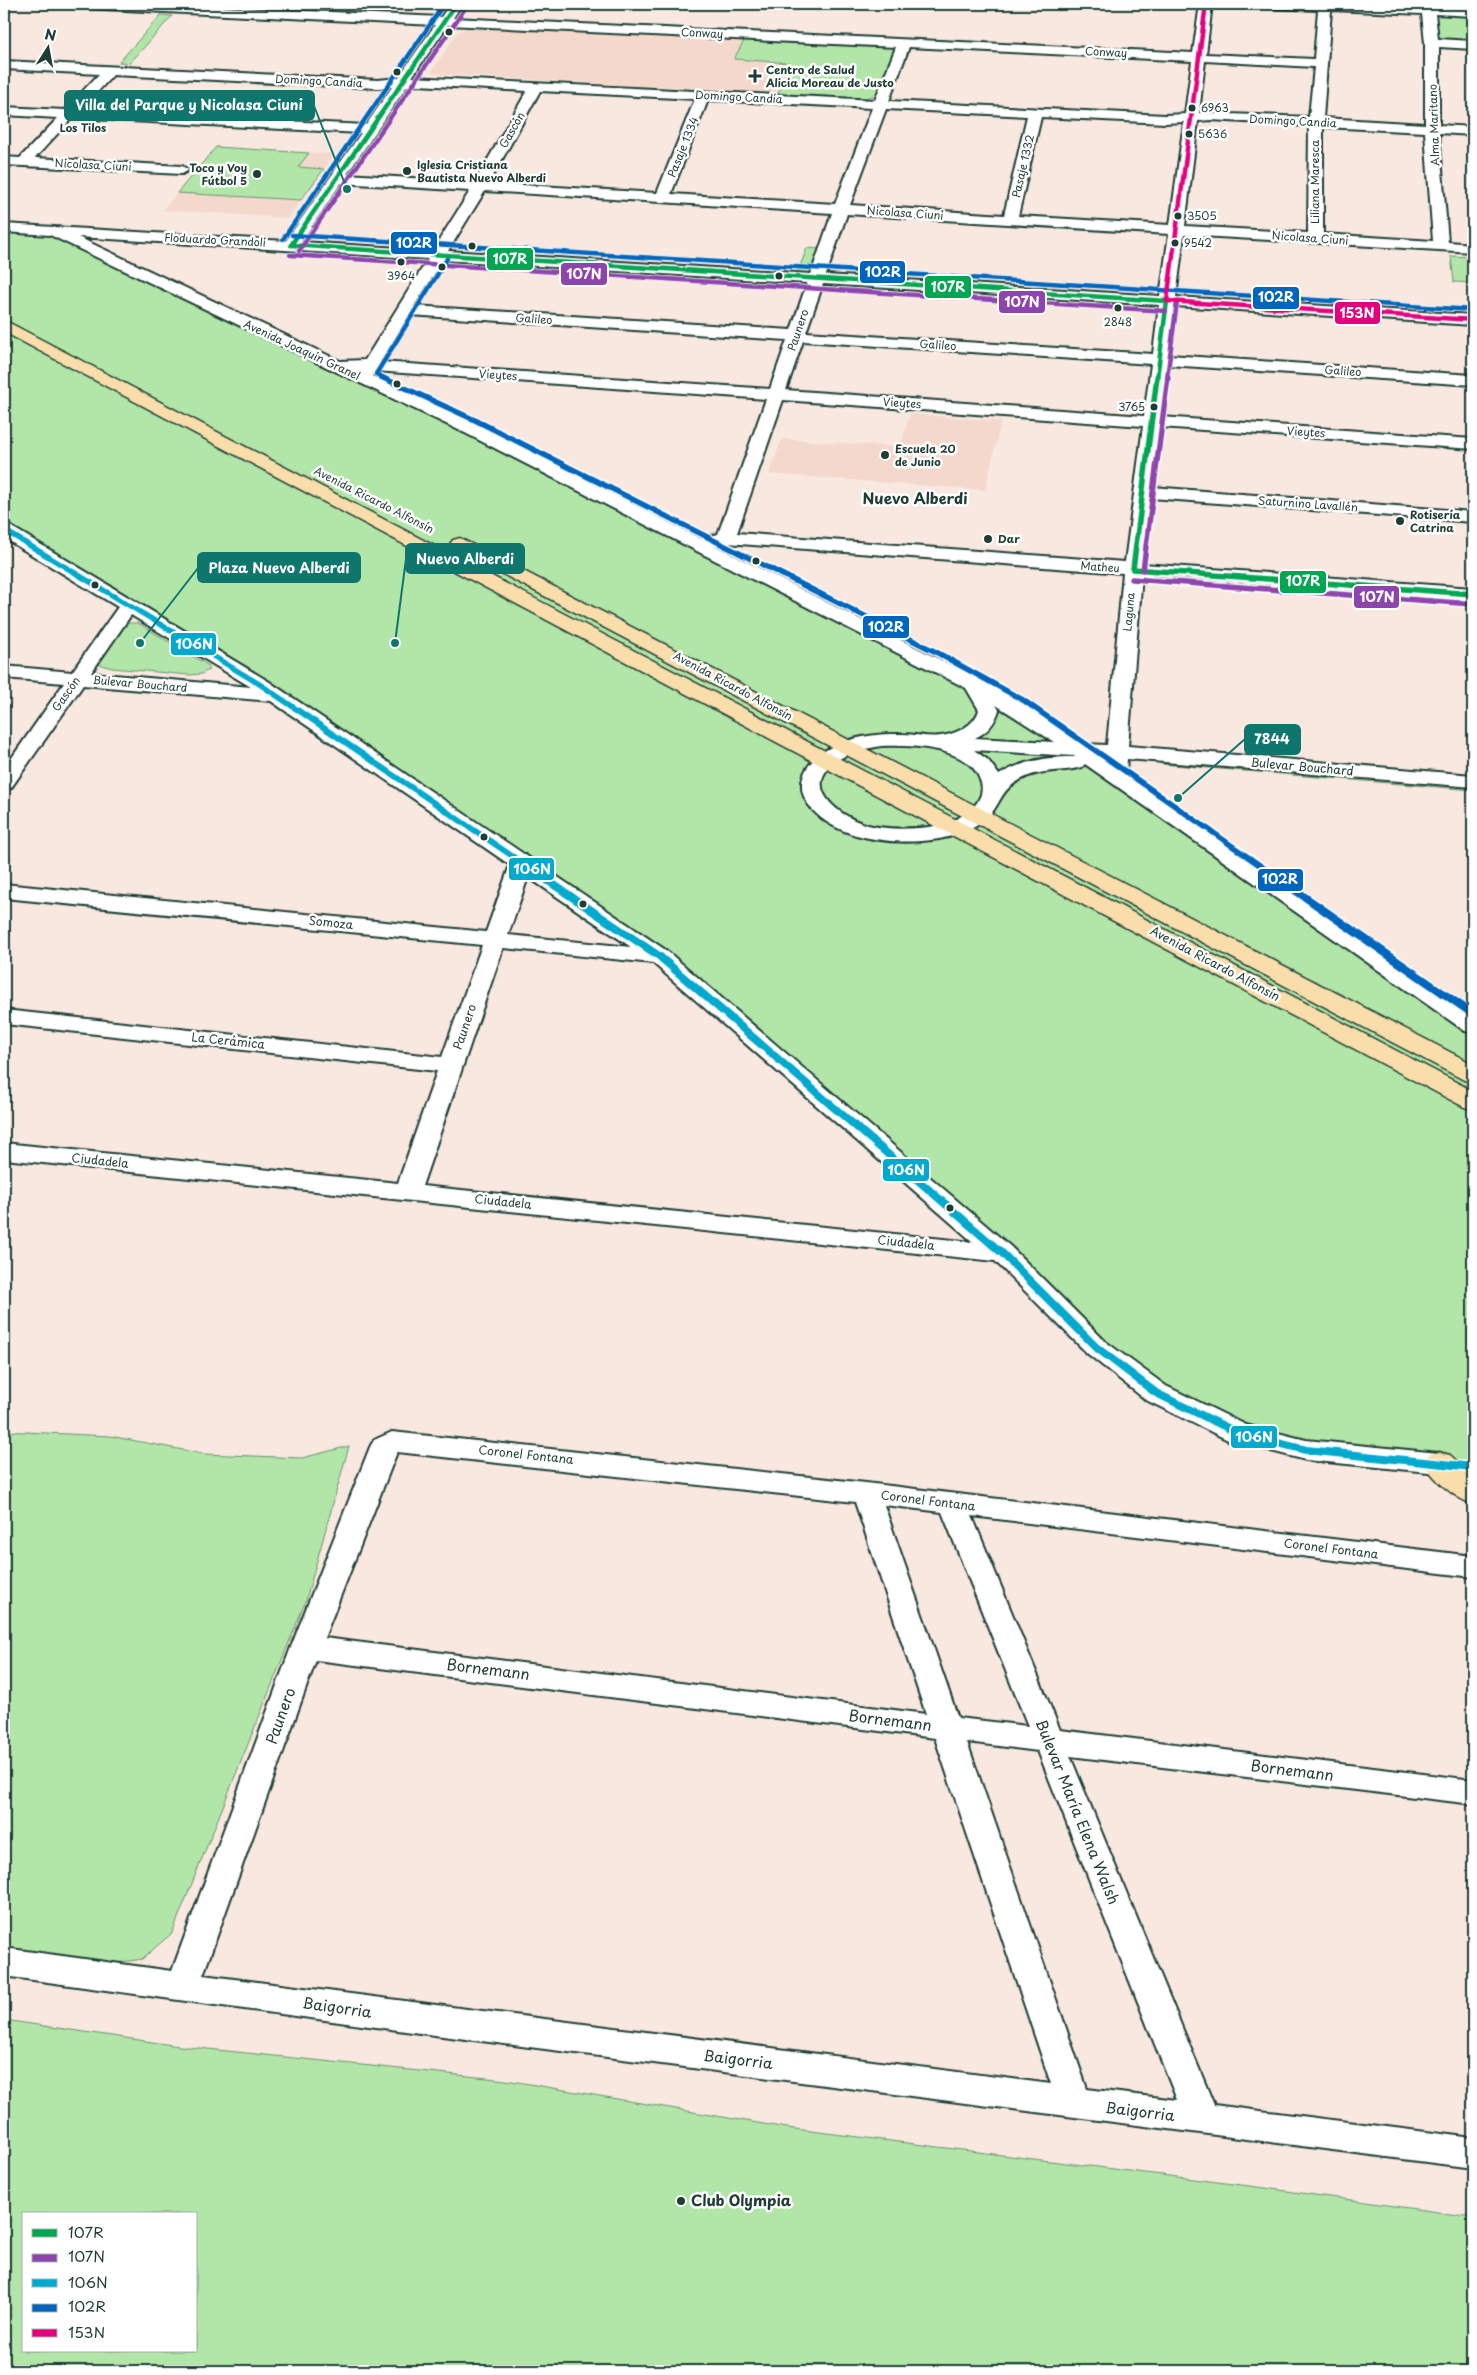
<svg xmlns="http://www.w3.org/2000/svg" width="1477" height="2375" viewBox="0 0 1477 2375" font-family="'Playpen Sans',sans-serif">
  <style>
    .built { fill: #f3d8cb }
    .green { fill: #b2e6a8; stroke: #68926e; fill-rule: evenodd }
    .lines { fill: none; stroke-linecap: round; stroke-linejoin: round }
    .minor-casing { stroke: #1f3d34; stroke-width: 4 }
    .major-casing { stroke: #1f3d34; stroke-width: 3 }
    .highway-casing { stroke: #1f3d34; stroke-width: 3 }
    .minor { fill: #fff; fill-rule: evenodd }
    .major { fill: #f9deab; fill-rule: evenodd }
    .highway { fill: #f9deab; fill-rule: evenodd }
    .bus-1-far1-casing { stroke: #fff; stroke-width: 6 }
    .bus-1-casing { stroke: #fff; stroke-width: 9 }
    .bus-2-far1-casing { stroke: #fff; stroke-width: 6 }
    .bus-2-casing { stroke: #fff; stroke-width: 9 }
    .bus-3-far1-casing { stroke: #fff; stroke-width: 9 }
    .bus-3-casing { stroke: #fff; stroke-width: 11 }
    .bus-4-far2-casing { stroke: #fff; stroke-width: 6 }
    .bus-4-far1-casing { stroke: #fff; stroke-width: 9 }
    .bus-4-casing { stroke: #fff; stroke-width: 11 }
    .bus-5-casing { stroke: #fff; stroke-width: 6 }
    .bus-1-far1 { stroke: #00a651; stroke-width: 4.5 }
    .bus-1 { stroke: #00a651; stroke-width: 5.5 }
    .bus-2-far1 { stroke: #8e44ad; stroke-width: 4.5 }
    .bus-2 { stroke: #8e44ad; stroke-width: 5.5 }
    .bus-3-far1 { stroke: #00a9ce; stroke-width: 5.5 }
    .bus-3 { stroke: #00a9ce; stroke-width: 8 }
    .bus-4-far2 { stroke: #0065bd; stroke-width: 4.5 }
    .bus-4-far1 { stroke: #0065bd; stroke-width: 5.5 }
    .bus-4 { stroke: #0065bd; stroke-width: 8 }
    .bus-5 { stroke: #e5007d; stroke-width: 4.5 }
    .bus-dot { fill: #1f3d34; stroke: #fff; stroke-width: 2 }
    .labels { text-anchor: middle; stroke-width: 5; stroke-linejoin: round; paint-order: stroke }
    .far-street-label { font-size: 11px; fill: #1f3d34; stroke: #fff }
    .far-poi-label { font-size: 11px; font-weight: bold; fill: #1f3d34; stroke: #fff; text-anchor: start }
    .bus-label { font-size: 11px; fill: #1f3d34; stroke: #fff; text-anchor: start }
    .far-neighbourhood-label { font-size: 11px; font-weight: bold; fill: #1f3d34; stroke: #fff }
    .street-label { font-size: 12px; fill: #1f3d34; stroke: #fff }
    .far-district-label { font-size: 15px; font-weight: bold; fill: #1f3d34; stroke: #fff }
    .near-street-label { font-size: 15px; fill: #1f3d34; stroke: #fff }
    .near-poi-label { font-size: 15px; font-weight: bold; fill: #1f3d34; stroke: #fff; text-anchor: start }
    .leader { fill: none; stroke: #0f766e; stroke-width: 2 }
    .callout-dot { fill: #0f766e; stroke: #fff; stroke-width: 2 }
    .callout { fill: #0f766e; stroke: #0f766e; stroke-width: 2 }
    .callout-label { font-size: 14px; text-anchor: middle; font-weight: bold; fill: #fff }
    .line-badge { stroke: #fff; stroke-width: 2 }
    .badge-label { font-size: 14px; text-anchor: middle; font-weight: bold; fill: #fff }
  </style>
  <rect width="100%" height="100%" fill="#f8e8e0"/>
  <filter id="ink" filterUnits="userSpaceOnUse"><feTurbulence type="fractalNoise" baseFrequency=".02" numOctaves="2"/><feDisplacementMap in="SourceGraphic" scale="10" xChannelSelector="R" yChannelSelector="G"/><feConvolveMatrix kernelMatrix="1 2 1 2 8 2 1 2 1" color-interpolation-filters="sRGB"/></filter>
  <g filter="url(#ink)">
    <g class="built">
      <polygon points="467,28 744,41 734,59 790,63 778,94 437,74 431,72 458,32"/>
      <polygon points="309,153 335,154 324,169 297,167"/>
      <polygon points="177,193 301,200 288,218 163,210"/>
      <polygon points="910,414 1001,421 985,490 769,474 782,439 900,447"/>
    </g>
    <g class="green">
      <polygon points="1434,13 1473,15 1473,44 1438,42"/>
      <polygon points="161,15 172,16 130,63 119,62"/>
      <polygon points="746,37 891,46 894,50 878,95 864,98 778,94 790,63 734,59"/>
      <polygon points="216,147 309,153 298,167 324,169 301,200 177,193"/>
      <polygon points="4,228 53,231 932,661 1163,808 1473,1026 1473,1467 1306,1450 1156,1393 659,956 217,657 4,530"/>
      <polygon points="807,248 821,249 812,275 797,274"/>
      <polygon points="1451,256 1473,257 1473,283 1454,282"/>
      <polygon points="129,623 138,623 209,666 209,670 201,674 189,675 112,668 98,664 121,627"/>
      <polygon points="1161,759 1473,785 1473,790 1161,764"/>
      <polygon points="4,1431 110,1436 204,1454 302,1458 349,1446 306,1600 172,1933 142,1959 110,1964 4,1948"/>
      <path d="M4,2020L179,2046L506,2080L787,2128L1265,2188L1473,2217V2371H4ZM24,2214H196V2351H24Z"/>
    </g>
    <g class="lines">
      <defs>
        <g id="minor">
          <path d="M77,4H158L441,17L450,4H462L453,18L1193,53L1200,4H1212L1206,54L1314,59L1318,10L1274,8L1268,4L1421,6V4H1433L1434,7L1473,8V16L1435,14L1438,39L1473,41V49L1439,47V125L1473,127V135L1439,133L1448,242L1473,244V252L1184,235L1176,297L1473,315V325L1175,306L1169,355L1473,375V385L1168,365L1161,417L1473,439V449L1160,427L1152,487L1473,512V522L1151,498L1143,564L1473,588V600L1142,575L1128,746L1473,775V787L1127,759L1126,773L1473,1015V1033L1465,1031L1085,764L1082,767C1060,773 1042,768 1020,780C998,792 1002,804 986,819C954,847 885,846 847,832C831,826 818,818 808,804C800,792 800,780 807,768C826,739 871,733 903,734C915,734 929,738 941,736C956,734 974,726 979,710L966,688L467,434L50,235L4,232V224L286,241L361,133L72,118L35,158L182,166L189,170L182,174L4,165V157L20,158L58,118L4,115V107L65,110L99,74L4,69V61L378,80L398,78L435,25L83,8ZM1331,10L1422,14L1425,43V124L1323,118ZM448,25L896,47L875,100L412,77ZM909,47L1192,61L1185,114L1165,115L889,101ZM1205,61L1314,67L1309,117L1199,113ZM113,75L378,88L392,87L366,125L80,111ZM418,85L527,91L475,182L347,174L407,86ZM540,91L695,99L657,193L489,183ZM708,100L872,108L835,204L671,194ZM886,109L1027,116L1004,215L850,205ZM1041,117L1165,123L1184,122L1170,225L1018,216ZM1211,120L1309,126L1308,233L1185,226L1198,121ZM1323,127L1425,132L1433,241L1323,234ZM341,183L470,191L433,250L301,242ZM485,191L832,213L811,274L448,251ZM847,214L1169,234L1160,296L826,275ZM78,237L428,259L365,360L340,361ZM443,260L807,283L791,330L414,306ZM823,284L1159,305L1153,354L806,332ZM409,315L787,340L770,389L380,362ZM803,341L1151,364L1144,416L786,390ZM375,371L766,399L718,534L701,539L479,426L372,376ZM783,400L1143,426L1125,562L737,533ZM726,543L1123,573L1107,745L1084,744L1025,705L980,680L715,546ZM996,705L1054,742L975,738C988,732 995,723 999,710ZM881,746C909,745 969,746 980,780C983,787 982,795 978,801C968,817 946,824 929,827C909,829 888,830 868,825C842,818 800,789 835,762C848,752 865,749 881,746ZM974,750L1074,756L1075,757C1049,756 1022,761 999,775L988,760Z"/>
          <path d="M4,525L10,526L268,681L667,951L1011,1247L1106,1342L1166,1386L1246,1425L1306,1440L1439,1453L1449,1456L1453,1463L1449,1470L1439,1473L1306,1460L1228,1440L1146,1400L1088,1354L995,1261L4,1159V1143L398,1183L437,1071L4,1024V1010L442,1057L482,945L4,898V884L486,932L510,865L271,701L83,685L11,788L4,790V769L64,683L4,678V666L72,672L118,607L4,538ZM131,615L251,687L91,673ZM528,877L631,947L508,935ZM503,948L653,963L973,1242L422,1186Z"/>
          <path d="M392,1432L866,1483L1473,1556V1577L972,1516L1060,1730L1473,1780V1804L1070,1756L1214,2105L1473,2138V2168L427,2034L4,1976V1948L172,1971L291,1647L370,1447L374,1440ZM397,1452L855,1502L926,1714L324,1638ZM884,1505L942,1512L1028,1726L958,1718ZM316,1660L935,1738L1051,2084L203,1975ZM967,1742L1038,1751L1177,2100L1087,2089Z"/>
        </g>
        <path id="major" d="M1439,1452L1450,1455L1473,1476V1504C1455,1499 1433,1479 1424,1463L1428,1455Z"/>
        <g id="highway">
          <polygon points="4,320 1473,1091 1473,1109 1464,1107 4,332"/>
          <polygon points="460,538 1473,1064 1473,1082 1464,1080 453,548 450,544 453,540"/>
        </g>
      </defs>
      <use href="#minor" class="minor-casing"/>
      <use href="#major" class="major-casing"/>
      <use href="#highway" class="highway-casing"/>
      <use href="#minor" class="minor"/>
      <use href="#major" class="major"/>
      <use href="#highway" class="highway"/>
      <defs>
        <g id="bus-1-far1">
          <polyline points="291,245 1167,301"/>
          <polyline points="291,245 456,4"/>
          <polyline points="1157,378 1167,301"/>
        </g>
        <g id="bus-1">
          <polyline points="1133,569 1473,594"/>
          <polyline points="1133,569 1157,377"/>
        </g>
        <g id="bus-2-far1">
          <polyline points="299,251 464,10"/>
          <polyline points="290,255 1166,311"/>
          <polyline points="1167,378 1177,302"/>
        </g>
        <g id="bus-2">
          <polyline points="1143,570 1168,377"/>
          <polyline points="1132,579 1472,604"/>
        </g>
        <polyline id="bus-3-far1" points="4,530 261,685 537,873"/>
        <polyline id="bus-3" points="535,872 659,956 1002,1253 1097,1348 1156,1393 1238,1433 1306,1450 1473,1467"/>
        <g id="bus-4-far2">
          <polyline points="292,235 1473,310"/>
          <polyline points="283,239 444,4"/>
          <polyline points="384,378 376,374 447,259"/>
        </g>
        <polyline id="bus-4-far1" points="381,377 477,421 936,652 1023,700 1271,873"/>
        <polyline id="bus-4" points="1269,872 1473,1014"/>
        <g id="bus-5">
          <polyline points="1167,301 1473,320"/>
          <polyline points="1167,301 1206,4"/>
        </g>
      </defs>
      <use href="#bus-1-far1" class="bus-1-far1-casing"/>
      <use href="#bus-1" class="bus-1-casing"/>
      <use href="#bus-2-far1" class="bus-2-far1-casing"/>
      <use href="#bus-2" class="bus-2-casing"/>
      <use href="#bus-3-far1" class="bus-3-far1-casing"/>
      <use href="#bus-3" class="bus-3-casing"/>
      <use href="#bus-4-far2" class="bus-4-far2-casing"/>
      <use href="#bus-4-far1" class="bus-4-far1-casing"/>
      <use href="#bus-4" class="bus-4-casing"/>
      <use href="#bus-5" class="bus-5-casing"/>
      <use href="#bus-1-far1" class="bus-1-far1"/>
      <use href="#bus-1" class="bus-1"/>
      <use href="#bus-2-far1" class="bus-2-far1"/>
      <use href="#bus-2" class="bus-2"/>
      <use href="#bus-3-far1" class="bus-3-far1"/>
      <use href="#bus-3" class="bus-3"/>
      <use href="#bus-4-far2" class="bus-4-far2"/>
      <use href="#bus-4-far1" class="bus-4-far1"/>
      <use href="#bus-4" class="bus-4"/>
      <use href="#bus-5" class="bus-5"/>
    </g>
  </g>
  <g class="bus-dot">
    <circle cx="449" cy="32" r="4.5"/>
    <circle cx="397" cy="72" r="4.5"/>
    <path d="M752.5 68.5h5v5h5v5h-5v5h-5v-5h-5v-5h5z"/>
    <circle cx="1192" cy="108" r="4.5"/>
    <circle cx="1189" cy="134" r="4.5"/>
    <circle cx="407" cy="171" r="5"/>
    <circle cx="257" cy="174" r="5"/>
    <circle cx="1178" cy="216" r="4.5"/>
    <circle cx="1175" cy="243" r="4.5"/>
    <circle cx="472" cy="246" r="4.5"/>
    <circle cx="401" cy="262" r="4.5"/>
    <circle cx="442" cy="267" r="4.5"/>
    <circle cx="779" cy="276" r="4.5"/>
    <circle cx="1118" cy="308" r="4.5"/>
    <circle cx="397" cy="384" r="4.5"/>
    <circle cx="1154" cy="407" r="4.5"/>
    <circle cx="885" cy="455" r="5"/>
    <circle cx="1400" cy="521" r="5"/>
    <circle cx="988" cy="539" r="5"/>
    <circle cx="756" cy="561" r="4.5"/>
    <circle cx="95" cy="585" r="4.5"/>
    <circle cx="484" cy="837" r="4.5"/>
    <circle cx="583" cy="904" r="4.5"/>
    <circle cx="950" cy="1208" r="4.5"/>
    <circle cx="681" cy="2201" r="5"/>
  </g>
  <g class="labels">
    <g class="far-street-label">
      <text transform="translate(702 33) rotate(3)" y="4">Conway</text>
      <text transform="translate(1106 52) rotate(3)" y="4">Conway</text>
      <text transform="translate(319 81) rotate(3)" y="4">Domingo Candia</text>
      <text transform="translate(739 97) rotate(3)" y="4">Domingo Candia</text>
      <text transform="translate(1293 121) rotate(3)" y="4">Domingo Candia</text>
      <text transform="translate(1434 125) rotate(-92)" y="4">Alma Maritano</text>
      <text transform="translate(512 130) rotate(-60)" y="4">Gascón</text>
      <text transform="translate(683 147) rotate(-68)" y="4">Pasaje 1334</text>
      <text transform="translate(93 165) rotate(3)" y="4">Nicolasa Ciuni</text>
      <text transform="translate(1023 166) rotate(-77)" y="4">Pasaje 1332</text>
      <text transform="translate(1315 182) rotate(-90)" y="4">Liliana Maresca</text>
      <text transform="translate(905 213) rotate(4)" y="4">Nicolasa Ciuni</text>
      <text transform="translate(1310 238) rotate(4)" y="4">Nicolasa Ciuni</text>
      <text transform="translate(215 240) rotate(3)" y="4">Floduardo Grandoli</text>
      <text transform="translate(534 319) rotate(4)" y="4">Galileo</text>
      <text transform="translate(798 330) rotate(-71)" y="4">Paunero</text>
      <text transform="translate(938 345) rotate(4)" y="4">Galileo</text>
      <text transform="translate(302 350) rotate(25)" y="4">Avenida Joaquín Granel</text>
      <text transform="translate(1343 371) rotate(4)" y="4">Galileo</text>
      <text transform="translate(498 375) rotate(4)" y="4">Vieytes</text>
      <text transform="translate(902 403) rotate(4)" y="4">Vieytes</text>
      <text transform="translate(1306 432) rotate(4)" y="4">Vieytes</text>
      <text transform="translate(374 500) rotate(27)" y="4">Avenida Ricardo Alfonsín</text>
      <text transform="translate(1308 504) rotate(4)" y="4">Saturnino Lavallén</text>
      <text transform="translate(1100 567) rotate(4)" y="4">Matheu</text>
      <text transform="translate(1129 612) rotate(-85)" y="4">Laguna</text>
      <text transform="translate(140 684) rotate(5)" y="4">Bulevar Bouchard</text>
      <text transform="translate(733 686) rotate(28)" y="4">Avenida Ricardo Alfonsín</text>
      <text transform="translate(66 694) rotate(-55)" y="4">Gascón</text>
    </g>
    <g class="far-poi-label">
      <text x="766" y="74">Centro de Salud<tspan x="766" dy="13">Alicia Moreau de Justo</tspan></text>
      <text x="417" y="169">Iglesia Cristiana<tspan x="417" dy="13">Bautista Nuevo Alberdi</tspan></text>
      <text x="247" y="172" text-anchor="end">Toco y Voy<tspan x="247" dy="13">Fútbol 5</tspan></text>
      <text x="895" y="453">Escuela 20<tspan x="895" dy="13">de Junio</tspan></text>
      <text x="1410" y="519">Rotisería<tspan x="1410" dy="13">Catrina</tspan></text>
      <text x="998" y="543">Dar</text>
    </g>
    <g class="bus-label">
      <text x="1201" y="112">6963</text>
      <text x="1198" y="138">5636</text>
      <text x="1187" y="220">3505</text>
      <text x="1184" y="247">9542</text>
      <text x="401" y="280" text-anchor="middle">3964</text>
      <text x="1118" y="326" text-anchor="middle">2848</text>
      <text x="1145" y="411" text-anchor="end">3765</text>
    </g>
    <g class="far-neighbourhood-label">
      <text x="83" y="132">Los Tilos</text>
    </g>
    <g class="street-label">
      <text transform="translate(1302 767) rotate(5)" y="4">Bulevar Bouchard</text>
      <text transform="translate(331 923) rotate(6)" y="4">Somoza</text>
      <text transform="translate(1215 964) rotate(28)" y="4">Avenida Ricardo Alfonsín</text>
      <text transform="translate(465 1027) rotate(-71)" y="4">Paunero</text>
      <text transform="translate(228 1041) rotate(6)" y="4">La Cerámica</text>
      <text transform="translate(100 1161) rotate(6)" y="4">Ciudadela</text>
      <text transform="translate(503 1202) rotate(6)" y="4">Ciudadela</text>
      <text transform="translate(906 1243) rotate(6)" y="4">Ciudadela</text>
      <text transform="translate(526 1455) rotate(6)" y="4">Coronel Fontana</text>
      <text transform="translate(928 1501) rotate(7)" y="4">Coronel Fontana</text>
      <text transform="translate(1331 1549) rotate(7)" y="4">Coronel Fontana</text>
    </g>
    <g class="far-district-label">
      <text x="915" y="504">Nuevo Alberdi</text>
    </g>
    <g class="near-street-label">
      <text transform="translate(488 1670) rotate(7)" y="5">Bornemann</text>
      <text transform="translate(281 1716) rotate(-70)" y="5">Paunero</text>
      <text transform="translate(890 1721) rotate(7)" y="5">Bornemann</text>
      <text transform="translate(1292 1771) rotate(7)" y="5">Bornemann</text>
      <text transform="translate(1077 1812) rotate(68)" y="5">Bulevar María Elena Walsh</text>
      <text transform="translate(337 2008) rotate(8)" y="5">Baigorria</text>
      <text transform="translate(738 2060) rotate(7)" y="5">Baigorria</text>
      <text transform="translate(1140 2112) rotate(7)" y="5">Baigorria</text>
    </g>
    <g class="near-poi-label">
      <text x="691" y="2206">Club Olympia</text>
    </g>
  </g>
  <path class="leader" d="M347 189L314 106M395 643L406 559M140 643L198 568M1178 798L1245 739"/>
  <g class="callout-dot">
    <circle cx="347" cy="189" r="5"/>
    <circle cx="395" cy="643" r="5"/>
    <circle cx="140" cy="643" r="5"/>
    <circle cx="1178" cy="798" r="5"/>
  </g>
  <g class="callout">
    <rect x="65" y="91" width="249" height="29" rx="5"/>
    <rect x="406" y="544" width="118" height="29" rx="5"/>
    <rect x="198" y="553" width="162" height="29" rx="5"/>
    <rect x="1245" y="725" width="55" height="29" rx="5"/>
  </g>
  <g class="callout-label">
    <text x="189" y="110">Villa del Parque y Nicolasa Ciuni</text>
    <text x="465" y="564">Nuevo Alberdi</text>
    <text x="279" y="573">Plaza Nuevo Alberdi</text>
    <text x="1272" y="744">7844</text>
  </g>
  <g class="line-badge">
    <rect x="390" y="231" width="48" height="24" rx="5" fill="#0065bd"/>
    <rect x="486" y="247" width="48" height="24" rx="5" fill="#00a651"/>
    <rect x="859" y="260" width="47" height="24" rx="5" fill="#0065bd"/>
    <rect x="560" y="262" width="48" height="24" rx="5" fill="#8e44ad"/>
    <rect x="924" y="275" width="48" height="24" rx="5" fill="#00a651"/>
    <rect x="1252" y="286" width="48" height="24" rx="5" fill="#0065bd"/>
    <rect x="998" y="290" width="48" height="24" rx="5" fill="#8e44ad"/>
    <rect x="1334" y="301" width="47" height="24" rx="5" fill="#e5007d"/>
    <rect x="1279" y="570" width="48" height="24" rx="5" fill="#00a651"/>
    <rect x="1353" y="585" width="47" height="24" rx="5" fill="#8e44ad"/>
    <rect x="862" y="615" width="48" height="24" rx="5" fill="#0065bd"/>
    <rect x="170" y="632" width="47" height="24" rx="5" fill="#00a9ce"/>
    <rect x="508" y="857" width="47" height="24" rx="5" fill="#00a9ce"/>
    <rect x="1257" y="868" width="47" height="24" rx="5" fill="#0065bd"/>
    <rect x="882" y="1158" width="48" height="24" rx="5" fill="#00a9ce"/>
    <rect x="1230" y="1425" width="48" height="24" rx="5" fill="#00a9ce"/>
  </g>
  <g class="badge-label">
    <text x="414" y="248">102R</text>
    <text x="510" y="264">107R</text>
    <text x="883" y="277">102R</text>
    <text x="584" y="279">107N</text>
    <text x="948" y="292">107R</text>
    <text x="1276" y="302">102R</text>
    <text x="1022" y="307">107N</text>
    <text x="1357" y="318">153N</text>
    <text x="1303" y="586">107R</text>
    <text x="1377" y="602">107N</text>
    <text x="886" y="632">102R</text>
    <text x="194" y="649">106N</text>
    <text x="532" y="874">106N</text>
    <text x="1280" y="884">102R</text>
    <text x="906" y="1175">106N</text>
    <text x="1254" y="1442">106N</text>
  </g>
  <rect width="1477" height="2375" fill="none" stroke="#fff" stroke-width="20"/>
  <rect x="10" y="10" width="1457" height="2355" fill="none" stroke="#1f3d34" stroke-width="2" filter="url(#ink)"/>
  <rect x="22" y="2212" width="175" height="140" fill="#ffffff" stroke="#a5b1ae"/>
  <rect x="32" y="2229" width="25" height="8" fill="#00a651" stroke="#a5b1ae"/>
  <text x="68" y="2238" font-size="15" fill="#1f3d34">107R</text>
  <rect x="32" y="2254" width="25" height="8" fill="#8e44ad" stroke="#a5b1ae"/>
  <text x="68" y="2262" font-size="15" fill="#1f3d34">107N</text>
  <rect x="32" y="2279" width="25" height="8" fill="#00a9ce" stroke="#a5b1ae"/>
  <text x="68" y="2288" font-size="15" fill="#1f3d34">106N</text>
  <rect x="32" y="2304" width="25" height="8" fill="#0065bd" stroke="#a5b1ae"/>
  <text x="68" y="2312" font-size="15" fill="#1f3d34">102R</text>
  <rect x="32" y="2329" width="25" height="8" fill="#e5007d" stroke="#a5b1ae"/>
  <text x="68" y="2338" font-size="15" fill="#1f3d34">153N</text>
  <g transform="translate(48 48) rotate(11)" stroke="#ffffff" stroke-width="4" paint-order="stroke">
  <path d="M0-4L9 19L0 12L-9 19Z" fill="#1f3d34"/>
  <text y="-8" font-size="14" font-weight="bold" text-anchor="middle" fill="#1f3d34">N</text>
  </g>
</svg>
